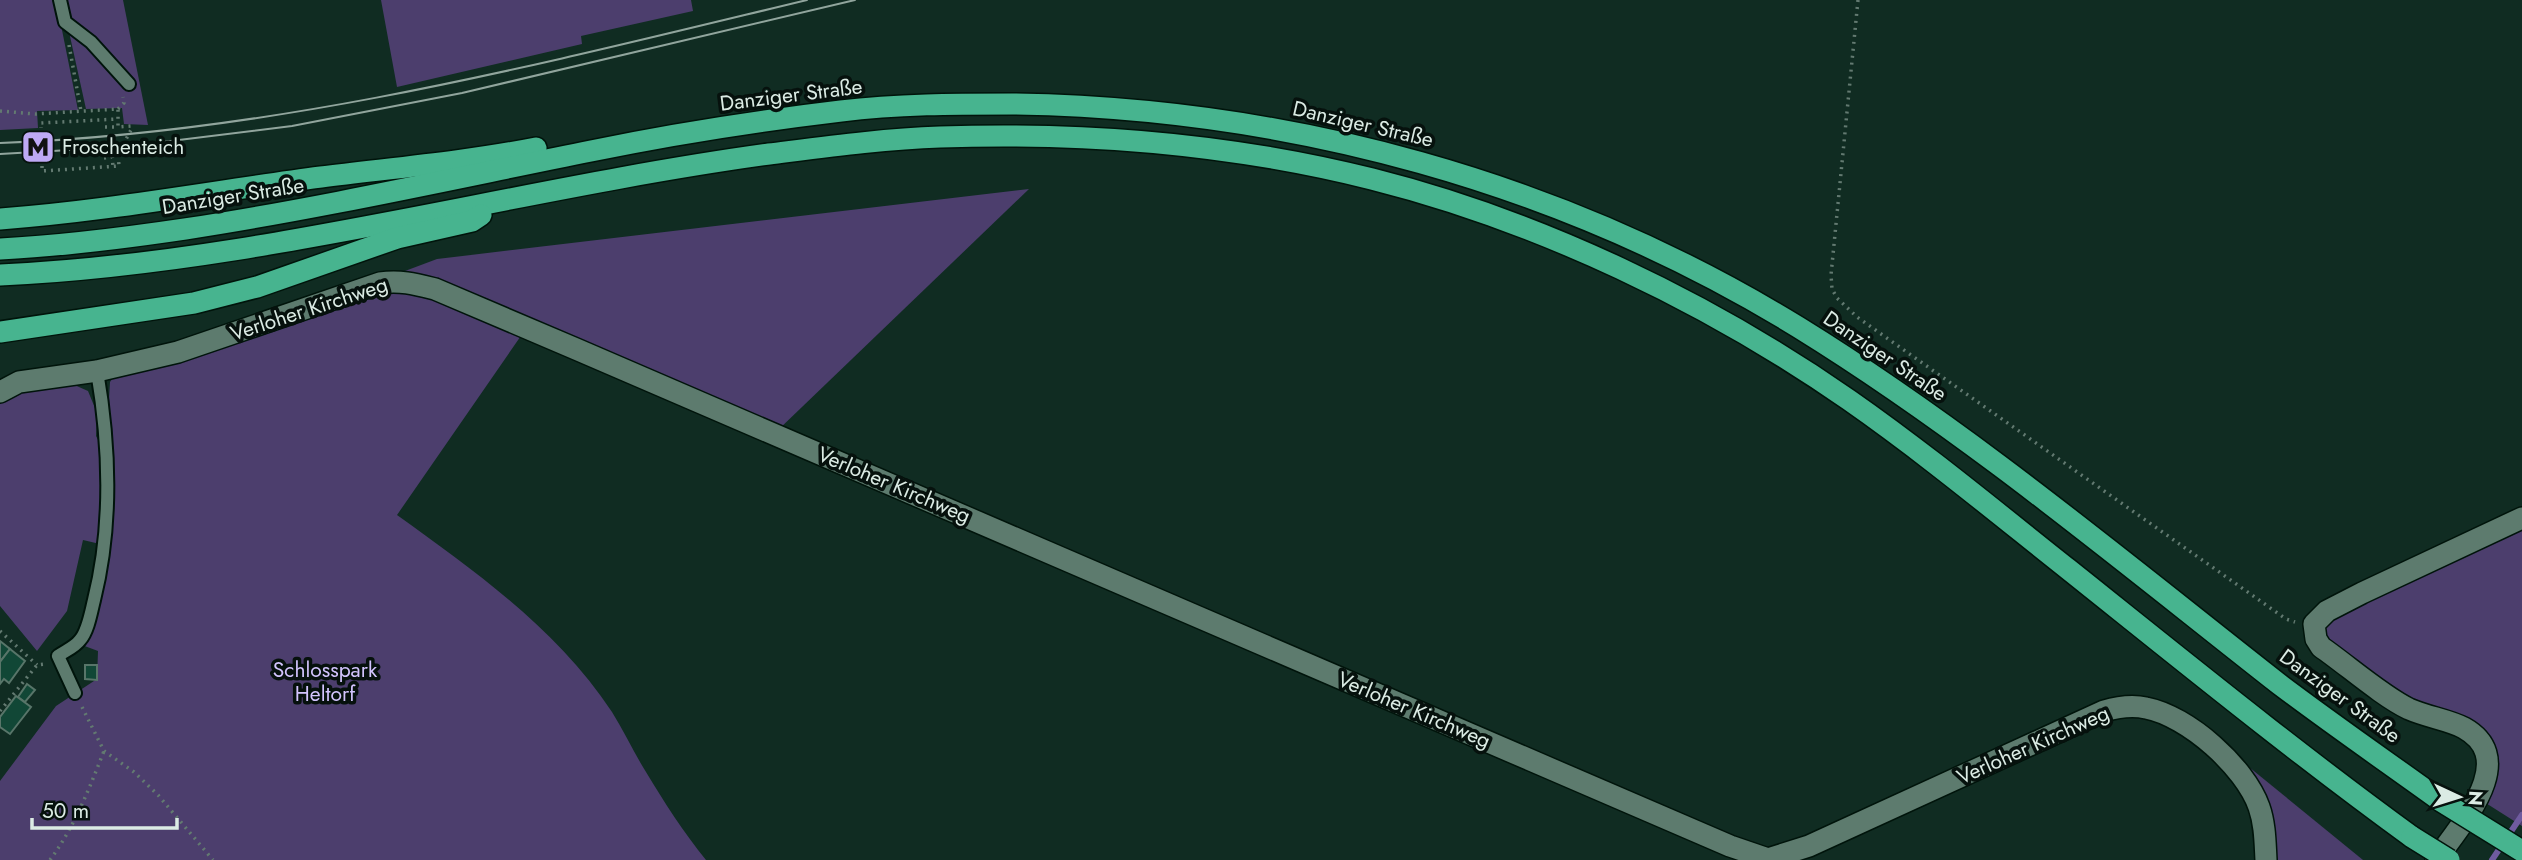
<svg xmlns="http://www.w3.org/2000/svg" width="2522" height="860" viewBox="0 0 2522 860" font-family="Jost,sans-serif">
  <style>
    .green { fill: #4c3e6d }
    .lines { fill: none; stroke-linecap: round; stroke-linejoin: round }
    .stream { stroke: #6f5b9f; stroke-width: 6 }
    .building { fill: #114736; stroke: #587569; stroke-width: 2 }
    .lane-casing { stroke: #00140b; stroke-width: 16 }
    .street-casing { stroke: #00140b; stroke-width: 24 }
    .highway-casing { stroke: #00140b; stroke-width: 24 }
    .path { stroke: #637a71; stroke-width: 3.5; stroke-dasharray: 2 5; stroke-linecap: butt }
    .lane { stroke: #5d7b6e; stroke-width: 12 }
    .street { stroke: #5d7b6e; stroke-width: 21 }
    .highway { stroke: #47b48f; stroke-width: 21 }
    .tram { stroke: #91a59d; stroke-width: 2 }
    .highway-bridge-casing { stroke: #00140b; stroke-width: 24; stroke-linecap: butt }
    .highway-bridge { stroke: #47b48f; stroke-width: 21 }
    .labels { text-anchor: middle; stroke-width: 7; stroke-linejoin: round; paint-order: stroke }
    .street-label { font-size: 21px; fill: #dbebe4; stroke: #06110d }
    .poi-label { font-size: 21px; fill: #dbebe4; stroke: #06110d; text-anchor: start }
    .park-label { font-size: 21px; fill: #d3c4fe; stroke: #06110d }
  </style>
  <rect width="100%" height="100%" fill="#102c22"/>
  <g class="green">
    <polygon points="0,0 56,0 78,110 37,111 38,128 0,130"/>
    <polygon points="62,0 123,0 148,125 124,124 122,108 86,109"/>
    <polygon points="381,0 691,0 693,11 581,36 582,44 397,87"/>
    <polygon points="1029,189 777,431 397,274 437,259"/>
    <path d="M397,285L525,330L397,515C476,572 557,629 612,712C624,731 634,753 646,772C664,802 684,833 706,860H0V781L56,706L97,679L98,651L82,645L111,487L109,399L110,382L117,372Z"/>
    <polygon points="70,383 88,391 97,413 96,436 106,455 100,544 83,540 67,611 37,651 0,606 0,399 10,392"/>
    <polygon points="2522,521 2522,826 2481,800 2491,757 2406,706 2331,651 2322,630 2328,618"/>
    <polygon points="2233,754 2363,860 2273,860"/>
  </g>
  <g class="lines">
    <polyline class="stream" points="2492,860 2522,815"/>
  </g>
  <g class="building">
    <polygon points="0,641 10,649 0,662"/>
    <polygon points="10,649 25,661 9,683 4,679 0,684 0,662"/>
    <polygon points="85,665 97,665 97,680 85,679"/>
    <polygon points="27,684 35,690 25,702 18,697"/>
    <polygon points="16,696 31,707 10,734 0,727 0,717"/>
  </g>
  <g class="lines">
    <defs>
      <g id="lane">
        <polyline points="60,0 65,22 91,42 129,84"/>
        <path d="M75,693L58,656C65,651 75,647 80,640C88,631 91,612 94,600C113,524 110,447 97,371"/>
      </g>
      <g id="street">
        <path d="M0,392L19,382L97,371L178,352L380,283C400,280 415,284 435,289L576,349L1730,846L1768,859L1809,846L2104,711C2118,707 2132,705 2146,708C2188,716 2245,767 2259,807C2265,824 2265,842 2266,860"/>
        <path d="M2436,860C2459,826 2521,760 2464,728C2449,720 2427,717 2409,709C2382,696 2347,665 2321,647L2316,639L2314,624L2327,611L2362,593L2522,518"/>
      </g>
      <g id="highway">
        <path d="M0,219C108,211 214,191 321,177C393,168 465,162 536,148"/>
        <path d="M0,249C62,246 124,238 185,229C322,208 456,178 591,151C673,134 757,121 841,111C898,104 955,104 1013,104C1289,108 1562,182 1798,327C1968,432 2122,561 2279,684C2332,724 2387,762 2441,801"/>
        <path d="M0,275C259,263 513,189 769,154C825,147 883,139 940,137C1084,132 1232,144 1372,179C1539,221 1708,302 1849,400C1925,453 1996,512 2068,569C2182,660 2295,752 2412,837"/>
        <polyline points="0,332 194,303 257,287 397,238 472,221 481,215"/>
      </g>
    </defs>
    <use href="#lane" class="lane-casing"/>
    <use href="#street" class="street-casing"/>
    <use href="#highway" class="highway-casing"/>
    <g class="path">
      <polyline points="1858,0 1831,275 1832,289 1837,298 1857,317 2286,619 2295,622"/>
      <polyline points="69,45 81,111"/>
      <polyline points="118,109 124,103 123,97"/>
      <polyline points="0,111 35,114 118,109 118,119 41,123 41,128"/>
      <polyline points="105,127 118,127"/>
      <polyline points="104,158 112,157 113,166"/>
      <polyline points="42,166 42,171 119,166 118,154 131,130 131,126 118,127 118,119"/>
      <polyline points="0,631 37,665"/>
      <polyline points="82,707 104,751 134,772 158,795 213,860"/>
      <polyline points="0,711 37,665 46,664"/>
      <path d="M50,860C75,826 89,789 104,751"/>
    </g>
    <use href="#lane" class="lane"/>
    <use href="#street" class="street"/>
    <use href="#highway" class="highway"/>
    <g class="tram">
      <path d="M0,143C275,133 541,64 807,0"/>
      <polyline points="0,154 122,147 292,126 462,93 855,0"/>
    </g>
    <defs>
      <g id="highway-bridge">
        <polyline points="2441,801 2522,851"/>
        <polyline points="2412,837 2449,860"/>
      </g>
    </defs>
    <use href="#highway-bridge" class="highway-bridge-casing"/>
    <use href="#highway-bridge" class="highway-bridge"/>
  </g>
  <defs>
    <symbol id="metro-square" viewBox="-11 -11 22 22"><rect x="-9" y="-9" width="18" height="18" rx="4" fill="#bea9f5" stroke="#06110d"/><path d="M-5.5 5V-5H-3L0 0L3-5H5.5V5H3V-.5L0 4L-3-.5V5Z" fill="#111"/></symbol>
  </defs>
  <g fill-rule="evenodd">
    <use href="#metro-square" x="19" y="128" width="38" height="38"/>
  </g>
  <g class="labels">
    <g class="street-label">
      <text transform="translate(791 95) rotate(-7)" y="7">Danziger Straße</text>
      <text transform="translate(1363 124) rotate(13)" y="7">Danziger Straße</text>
      <text transform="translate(233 196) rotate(-9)" y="7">Danziger Straße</text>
      <text transform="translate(309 309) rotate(-18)" y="7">Verloher Kirchweg</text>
      <text transform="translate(1885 356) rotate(34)" y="7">Danziger Straße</text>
      <text transform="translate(894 485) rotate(23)" y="7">Verloher Kirchweg</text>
      <text transform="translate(2340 696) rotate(36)" y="7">Danziger Straße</text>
      <text transform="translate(1414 710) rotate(23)" y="7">Verloher Kirchweg</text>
      <text transform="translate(2033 745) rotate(-24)" y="7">Verloher Kirchweg</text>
    </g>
    <g class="poi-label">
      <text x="62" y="154">Froschenteich</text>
    </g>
    <g class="park-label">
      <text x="325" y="677">Schlosspark<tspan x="325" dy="24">Heltorf</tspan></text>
    </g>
  </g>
  <g transform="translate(2459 797) rotate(94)" stroke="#06110d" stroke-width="5" paint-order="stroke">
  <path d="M0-5L12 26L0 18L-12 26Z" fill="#dbebe4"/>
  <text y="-10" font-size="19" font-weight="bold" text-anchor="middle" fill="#dbebe4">N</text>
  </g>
  <path d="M32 818v10h145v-10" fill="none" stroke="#dbebe4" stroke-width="3.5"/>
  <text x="42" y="818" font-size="21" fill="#dbebe4" stroke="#06110d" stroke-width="5" paint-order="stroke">50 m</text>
</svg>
